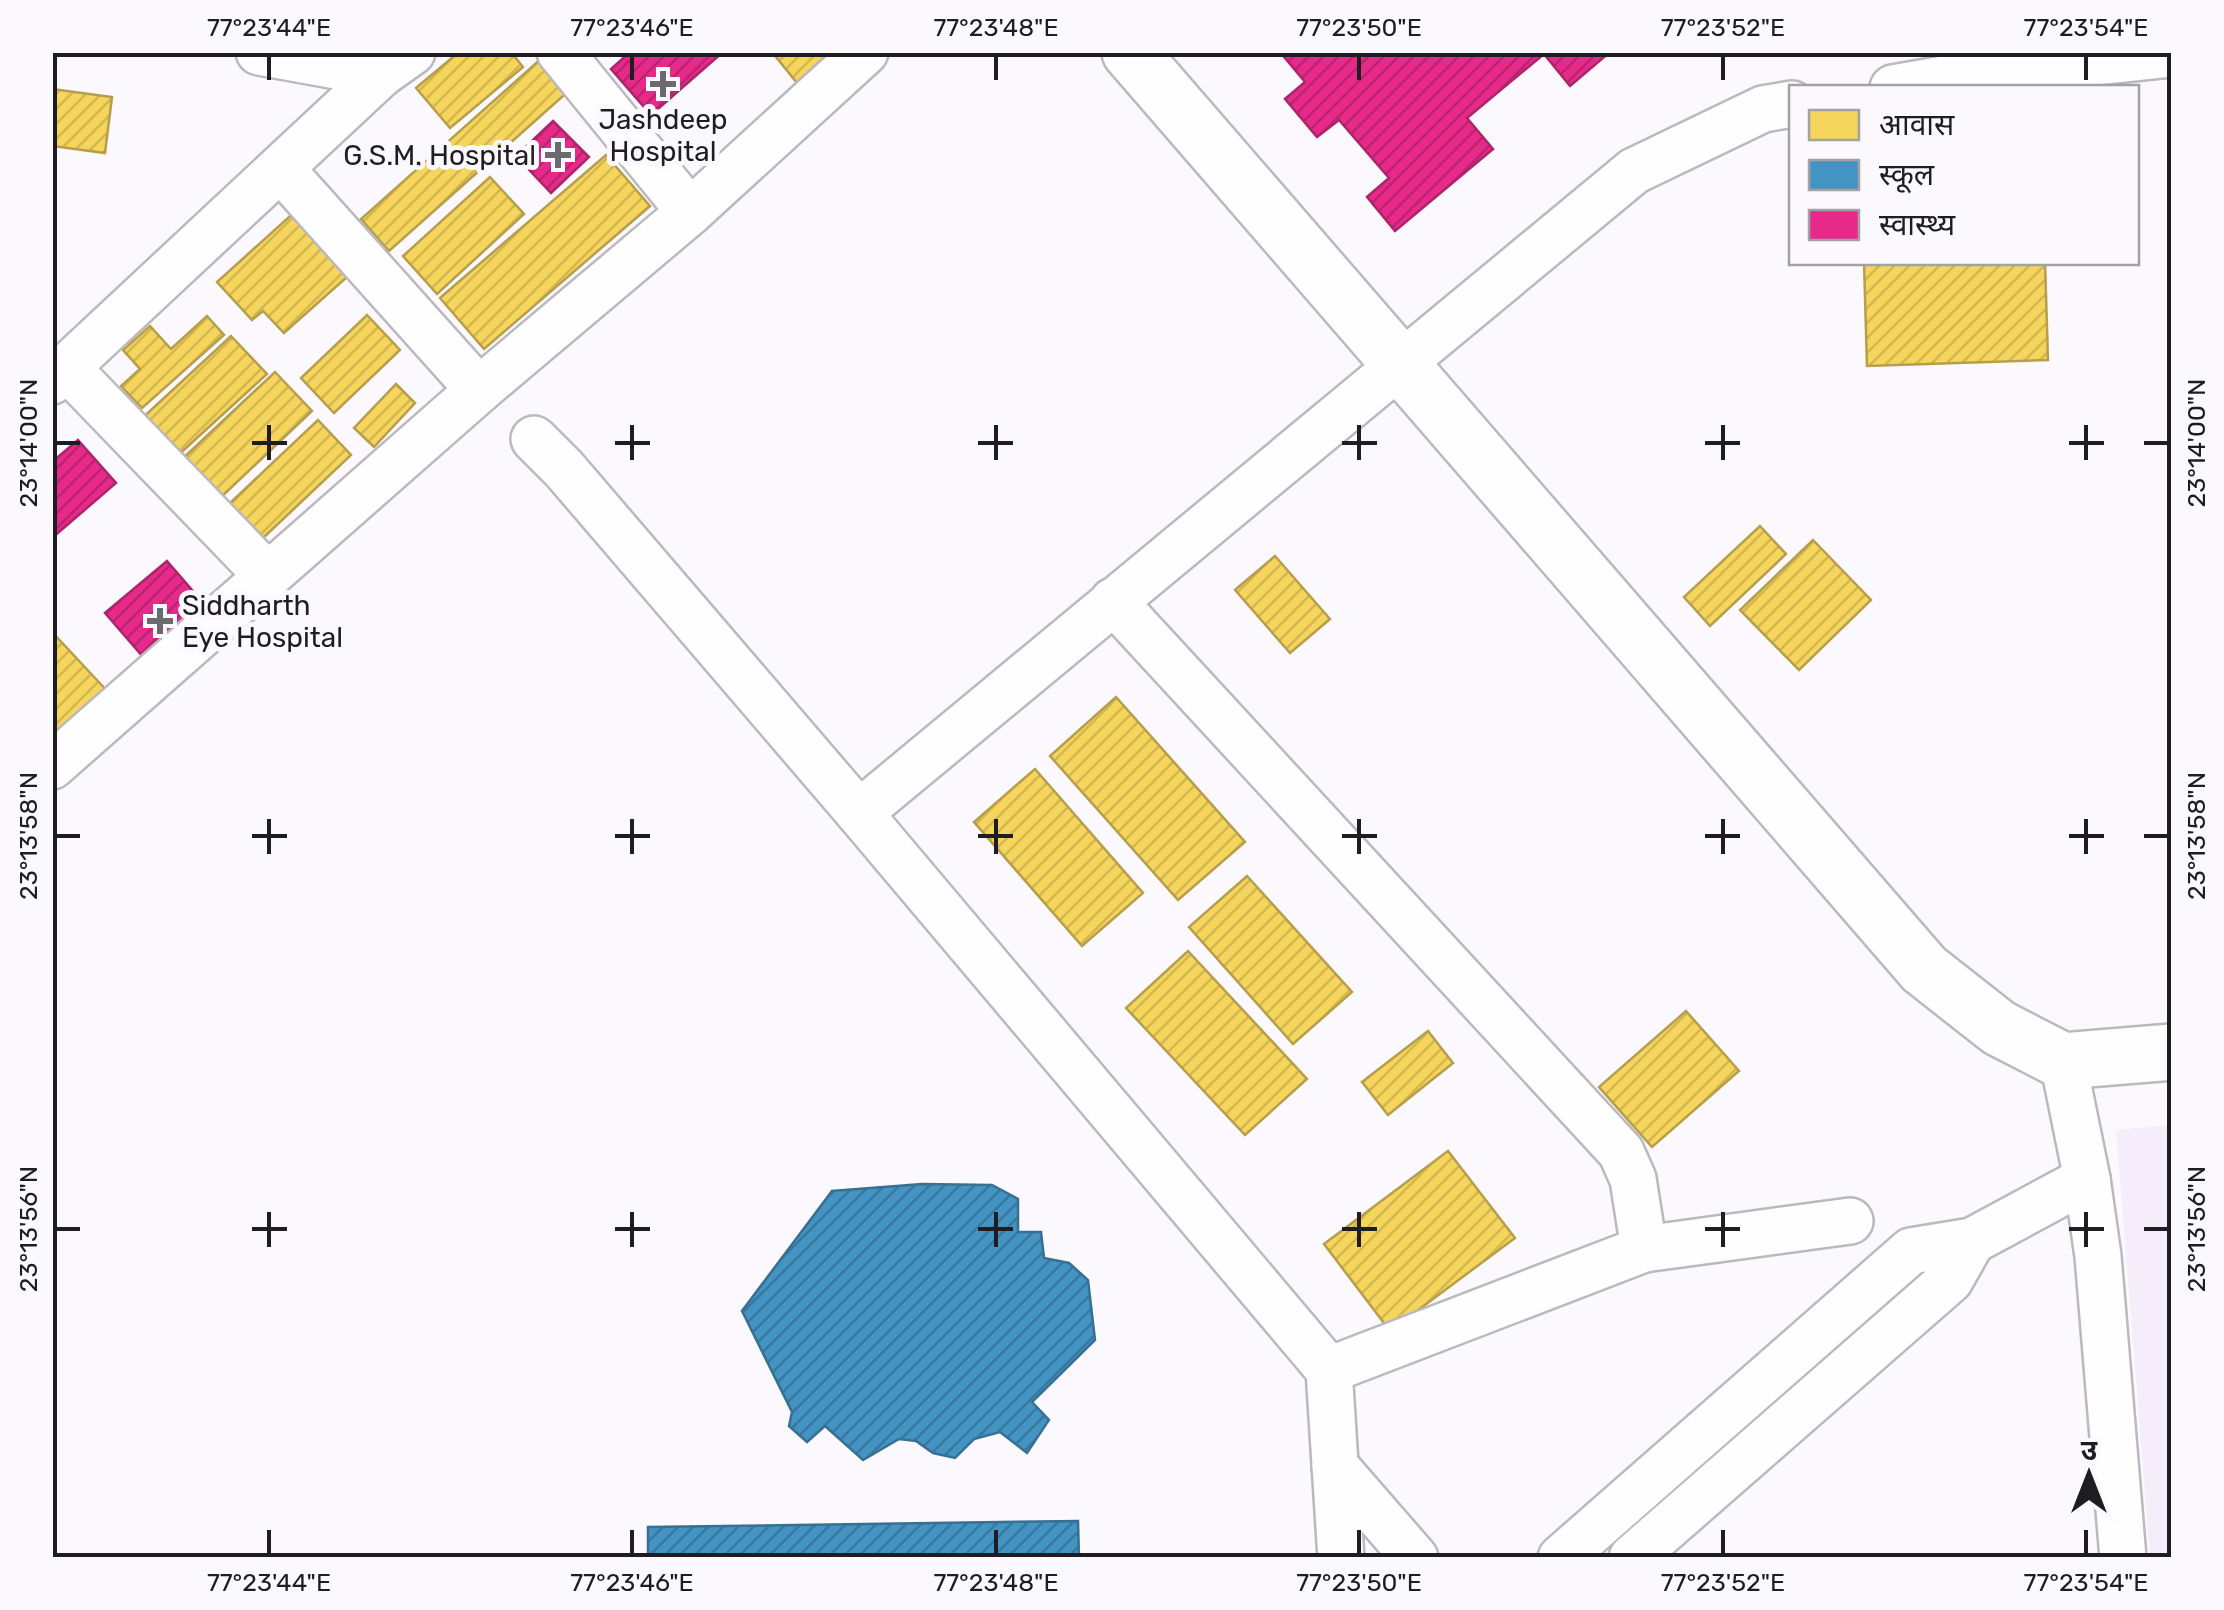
<svg xmlns="http://www.w3.org/2000/svg" width="2224" height="1610" viewBox="0 0 2224 1610" font-family="Rubik,'Noto Sans Devanagari',sans-serif">
  <style>
    .pitch { fill: #f6edfb }
    .homes { fill: url(#homes-hatch); stroke: #b69e4b; stroke-width: 2.5 }
    .schools { fill: url(#schools-hatch); stroke: #387093; stroke-width: 2.5 }
    .health { fill: url(#health-hatch); stroke: #ab256b; stroke-width: 2.5 }
    .lines { fill: none; stroke-linecap: round; stroke-linejoin: round }
    .minor-casing { stroke: #bbb9bd; stroke-width: 50 }
    .tertiary-casing { stroke: #bbb9bd; stroke-width: 60 }
    .minor { stroke: #fefeff; stroke-width: 45 }
    .tertiary { stroke: #fefeff; stroke-width: 55 }
    .ticks { fill: none; stroke: #201d22; stroke-width: 4 }
    .poi-dot { fill: #6d6a6f; stroke: #fbf8fe; stroke-width: 4 }
    .labels { text-anchor: middle; stroke-width: 10; stroke-linejoin: round; paint-order: stroke }
    .poi-label { font-size: 28px; fill: #201d22; stroke: #fbf8fe }
    .neatline { fill: none; stroke: #201d22; stroke-width: 4 }
    .ticks-label { font-size: 25px; text-anchor: middle; fill: #201d22 }
  </style>
  <defs>
    <pattern id="homes-hatch" width="6" height="6" patternUnits="userSpaceOnUse" patternTransform="scale(2.5)"><rect width="6" height="6" fill="#f6d55c"/><path d="M-1 1l2-2M0 6l6-6M5 7l2-2" fill="none" stroke="#d3b650"/></pattern>
    <pattern id="schools-hatch" width="6" height="6" patternUnits="userSpaceOnUse" patternTransform="scale(2.5)"><rect width="6" height="6" fill="#4393c3"/><path d="M-1 1l2-2M0 6l6-6M5 7l2-2" fill="none" stroke="#38779e"/></pattern>
    <pattern id="health-hatch" width="6" height="6" patternUnits="userSpaceOnUse" patternTransform="scale(2.5)"><rect width="6" height="6" fill="#e7298a"/><path d="M-1 1l2-2M0 6l6-6M5 7l2-2" fill="none" stroke="#bb2370"/></pattern>
  </defs>
  <rect width="100%" height="100%" fill="#fbf9fd"/>
  <polygon class="pitch" points="2171,1125 2171,1557 2150,1557 2116,1130"/>
  <g class="homes">
    <polygon points="459,52 511,52 523,67 450,128 416,88"/>
    <polygon points="772,52 834,52 797,83"/>
    <polygon points="543,57 572,88 389,251 361,219"/>
    <polygon points="52,89 112,97 105,153 52,146"/>
    <polygon points="606,155 650,206 484,349 440,298"/>
    <polygon points="490,177 524,214 437,294 403,256"/>
    <polygon points="299,208 356,269 284,333 263,311 252,320 217,282"/>
    <polygon points="1864,262 2045,262 2048,360 1867,366"/>
    <polygon points="367,315 400,350 334,413 301,378"/>
    <polygon points="207,316 224,335 142,408 121,386 140,369 123,350 150,326 171,349"/>
    <polygon points="231,336 267,374 174,459 138,422"/>
    <polygon points="275,372 312,411 218,500 180,461"/>
    <polygon points="396,384 415,403 374,447 354,428"/>
    <polygon points="318,420 351,455 262,539 229,504"/>
    <polygon points="1760,526 1786,554 1710,626 1684,597"/>
    <polygon points="1813,540 1871,600 1799,670 1740,610"/>
    <polygon points="1275,556 1330,619 1290,653 1235,590"/>
    <polygon points="52,632 110,694 52,741"/>
    <polygon points="1116,697 1245,842 1178,900 1050,756"/>
    <polygon points="1035,769 1143,893 1082,946 974,822"/>
    <polygon points="1247,876 1352,992 1293,1044 1189,927"/>
    <polygon points="1188,951 1307,1079 1245,1135 1126,1008"/>
    <polygon points="1686,1011 1739,1071 1652,1147 1599,1087"/>
    <polygon points="1428,1031 1453,1063 1388,1115 1362,1082"/>
    <polygon points="1448,1151 1515,1238 1390,1331 1324,1244"/>
  </g>
  <g class="schools">
    <polygon points="922,1184 992,1185 1018,1199 1018,1232 1041,1232 1044,1258 1069,1263 1088,1280 1095,1340 1032,1402 1049,1420 1027,1453 1000,1432 974,1439 955,1458 933,1453 916,1441 899,1439 863,1460 825,1426 807,1442 789,1426 792,1412 742,1311 832,1191"/>
    <polygon points="1078,1521 1079,1558 648,1558 648,1527"/>
  </g>
  <g class="health">
    <polygon points="630,52 723,52 651,115 611,69"/>
    <polygon points="1280,52 1610,52 1570,86 1544,54 1467,118 1493,149 1395,231 1367,197 1389,178 1339,120 1317,137 1285,99 1305,82"/>
    <polygon points="553,121 589,157 551,193 516,156"/>
    <polygon points="78,440 116,483 52,538 52,462"/>
    <polygon points="167,561 212,613 150,665 105,613"/>
  </g>
  <g class="lines">
    <defs>
      <g id="minor">
        <polyline points="259,52 381,74"/>
        <polyline points="560,52 690,212"/>
        <polyline points="1893,88 1956,77 2172,54"/>
        <polyline points="281,169 479,390"/>
        <polyline points="68,369 268,576"/>
        <polyline points="52,381 381,74 412,52"/>
        <polyline points="534,439 564,469 859,813 1329,1370 1341,1558"/>
        <polyline points="1113,601 1621,1152 1633,1179 1644,1249"/>
        <polyline points="52,766 479,390 690,212 865,52"/>
        <polyline points="859,813 1634,171 1763,109 1792,104"/>
        <polyline points="2063,1061 2087,1179 2098,1256 2123,1558"/>
        <polyline points="1329,1370 1644,1249 1850,1221"/>
        <polyline points="1335,1466 1415,1558"/>
        <polyline points="1561,1558 1911,1251 1972,1241 2087,1179"/>
        <polyline points="1632,1558 1950,1280 1972,1241"/>
      </g>
      <polyline id="tertiary" points="1130,52 1924,969 1999,1028 2063,1061 2172,1052"/>
    </defs>
    <use href="#minor" class="minor-casing"/>
    <use href="#tertiary" class="tertiary-casing"/>
    <use href="#minor" class="minor"/>
    <use href="#tertiary" class="tertiary"/>
  </g>
  <path class="ticks" d="M269,55V80M632,55V80M996,55V80M1359,55V80M1723,55V80M2086,55V80M269,425V460M632,425V460M996,425V460M1359,425V460M1723,425V460M2086,425V460M55,443H80M252,443H287M615,443H650M978,443H1013M1342,443H1377M1705,443H1740M2069,443H2104M2144,443H2169M269,819V854M632,819V854M996,819V854M1359,819V854M1723,819V854M2086,819V854M55,836H80M252,836H287M615,836H650M978,836H1013M1342,836H1377M1705,836H1740M2069,836H2104M2144,836H2169M269,1212V1247M632,1212V1247M996,1212V1247M1359,1212V1247M1723,1212V1247M2086,1212V1247M55,1229H80M252,1229H287M615,1229H650M978,1229H1013M1342,1229H1377M1705,1229H1740M2069,1229H2104M2144,1229H2169M269,1530V1555M632,1530V1555M996,1530V1555M1359,1530V1555M1723,1530V1555M2086,1530V1555"/>
  <g class="poi-dot">
    <path d="M658 69h10v10h10v10h-10v10h-10v-10h-10v-10h10z"/>
    <path d="M553 140h10v10h10v10h-10v10h-10v-10h-10v-10h10z"/>
    <path d="M155 606h10v10h10v10h-10v10h-10v-10h-10v-10h10z"/>
  </g>
  <g class="labels">
    <g class="poi-label">
      <text x="663" y="129">Jashdeep<tspan x="663" dy="32">Hospital</tspan></text>
      <text x="536" y="165" text-anchor="end">G.S.M. Hospital</text>
      <text x="182" y="615" text-anchor="start">Siddharth<tspan x="182" dy="32">Eye Hospital</tspan></text>
    </g>
  </g>
  <rect width="2224" height="1610" fill="none" stroke="#fbf8fe" stroke-width="110"/>
  <rect x="1789" y="85" width="350" height="180" fill="#fbf8fe" stroke="#a3a0a6" stroke-width="2.5"/>
  <rect x="1809" y="110" width="50" height="30" fill="#f6d55c" stroke="#a3a0a6" stroke-width="2.5"/>
  <text x="1879" y="135" font-size="30" fill="#201d22">आवास</text>
  <rect x="1809" y="160" width="50" height="30" fill="#4393c3" stroke="#a3a0a6" stroke-width="2.5"/>
  <text x="1879" y="185" font-size="30" fill="#201d22">स्कूल</text>
  <rect x="1809" y="210" width="50" height="30" fill="#e7298a" stroke="#a3a0a6" stroke-width="2.5"/>
  <text x="1879" y="235" font-size="30" fill="#201d22">स्वास्थ्य</text>
  <g transform="translate(2089 1475)" stroke="#fbf8fe" stroke-width="8" paint-order="stroke">
  <path d="M0-8L18 38L0 25L-18 38Z" fill="#201d22"/>
  <text y="-15" font-size="28" font-weight="bold" text-anchor="middle" fill="#201d22">उ</text>
  </g>
  <rect x="55" y="55" width="2114" height="1500" class="neatline"/>
  <g class="ticks-label">
    <text x="269" y="36">77°23'44"E</text>
    <text x="632" y="36">77°23'46"E</text>
    <text x="996" y="36">77°23'48"E</text>
    <text x="1359" y="36">77°23'50"E</text>
    <text x="1723" y="36">77°23'52"E</text>
    <text x="2086" y="36">77°23'54"E</text>
    <text transform="translate(28 443) rotate(-90)" y="9">23°14'00"N</text>
    <text transform="translate(2196 443) rotate(-90)" y="9">23°14'00"N</text>
    <text transform="translate(28 836) rotate(-90)" y="9">23°13'58"N</text>
    <text transform="translate(2196 836) rotate(-90)" y="9">23°13'58"N</text>
    <text transform="translate(28 1229) rotate(-90)" y="9">23°13'56"N</text>
    <text transform="translate(2196 1229) rotate(-90)" y="9">23°13'56"N</text>
    <text x="269" y="1591">77°23'44"E</text>
    <text x="632" y="1591">77°23'46"E</text>
    <text x="996" y="1591">77°23'48"E</text>
    <text x="1359" y="1591">77°23'50"E</text>
    <text x="1723" y="1591">77°23'52"E</text>
    <text x="2086" y="1591">77°23'54"E</text>
  </g>
</svg>
